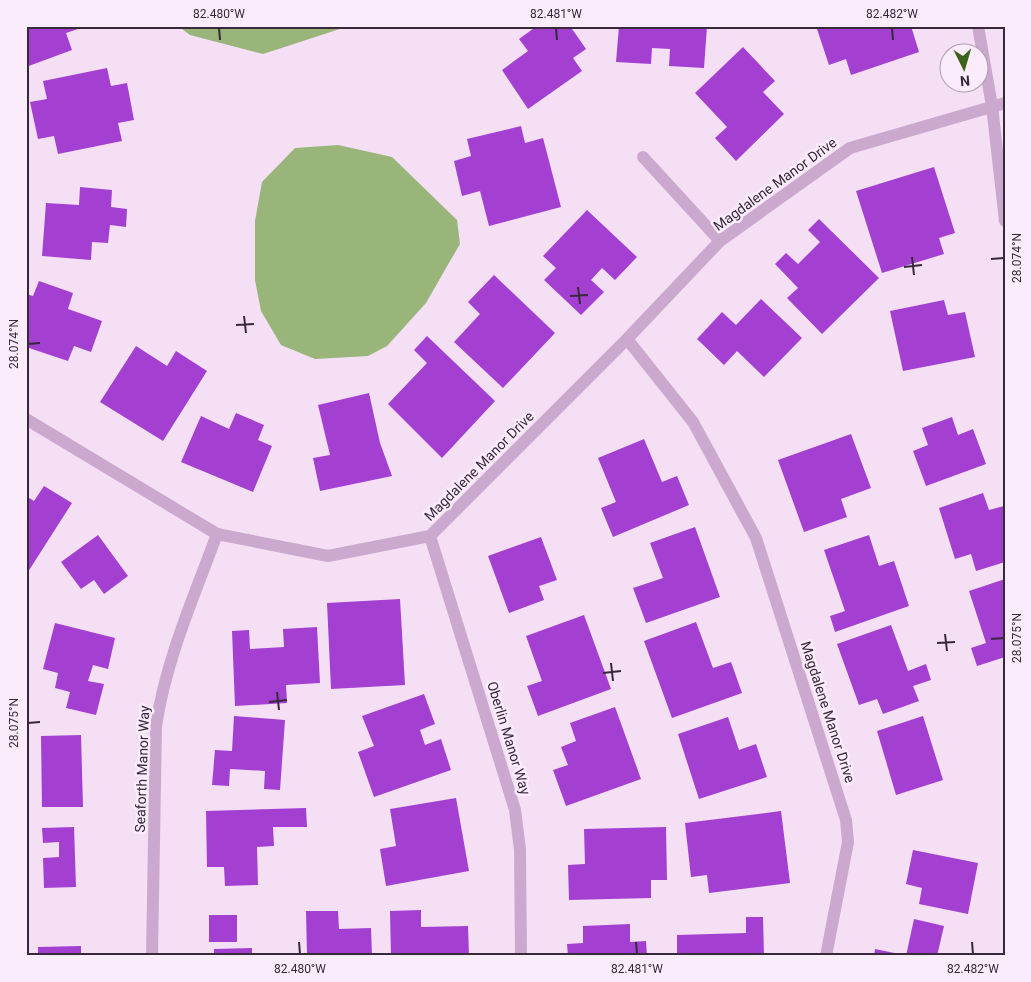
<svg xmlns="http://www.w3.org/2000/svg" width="1031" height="982" viewBox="0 0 1031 982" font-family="Roboto,sans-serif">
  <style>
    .water { fill: #99b57a }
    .building { fill: #a340d1 }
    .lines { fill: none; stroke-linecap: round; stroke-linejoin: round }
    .minor { stroke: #cba9cf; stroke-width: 12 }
    .ticks { fill: none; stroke: #37293b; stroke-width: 2 }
    .labels { text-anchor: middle; stroke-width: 5; stroke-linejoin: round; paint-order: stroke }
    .street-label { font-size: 14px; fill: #37293b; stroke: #fbecfc }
    .neatline { fill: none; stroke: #37293b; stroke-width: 2 }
    .ticks-label { font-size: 12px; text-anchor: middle; fill: #37293b }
  </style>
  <rect width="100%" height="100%" fill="#f4dff5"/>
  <g class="water">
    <polygon points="178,26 349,26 263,54 190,35"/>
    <polygon points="338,145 392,157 457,220 460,244 446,268 426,303 387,346 368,356 315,359 281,345 261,311 255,280 255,221 262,182 295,148"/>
  </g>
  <g class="building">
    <polygon points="26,26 84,26 84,27 66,33 72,50 26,67"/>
    <polygon points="537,26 570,26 586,49 573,58 582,71 528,109 502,70 528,51 519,39"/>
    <polygon points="619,26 707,26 704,68 669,66 670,49 652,48 651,64 616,62"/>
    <polygon points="816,26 911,26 919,52 851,75 846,59 829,65"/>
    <polygon points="743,47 775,81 763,92 784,114 736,161 715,138 727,127 695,93"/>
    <polygon points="107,68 111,86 127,83 134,120 118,123 122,141 58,154 54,136 38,139 30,102 47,99 43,81"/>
    <polygon points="521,126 525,143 543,138 561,207 489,226 480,191 462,196 454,161 471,156 467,139"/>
    <polygon points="934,167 955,233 939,238 944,254 882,273 856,191"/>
    <polygon points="80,187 112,190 111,207 127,209 126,227 110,225 108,243 92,242 91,260 42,256 46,203 79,205"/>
    <polygon points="587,210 637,257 615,280 602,268 591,280 604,292 581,315 544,280 556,268 543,256"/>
    <polygon points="819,219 879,278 822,334 787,298 798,288 775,264 786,253 798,264 820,242 808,230"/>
    <polygon points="494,275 555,333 503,388 454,342 480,314 468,302"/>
    <polygon points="39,281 73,293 68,309 102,321 91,352 74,346 68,361 26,347 26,294 33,296"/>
    <polygon points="761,299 802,338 764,377 737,351 724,365 697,339 722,312 736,325"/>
    <polygon points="944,300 948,315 965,312 975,357 903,371 890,311"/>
    <polygon points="427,336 495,401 442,458 388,404 427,363 414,350"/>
    <polygon points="136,346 167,366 176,351 207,371 163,441 100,402"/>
    <polygon points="369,393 380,443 392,476 320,491 313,458 330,455 318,405"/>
    <polygon points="236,413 264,425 258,440 272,446 253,492 181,462 201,416 229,429"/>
    <polygon points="952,417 958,435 973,429 986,464 926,486 913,451 928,445 922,428"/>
    <polygon points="851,434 871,488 841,499 847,517 804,532 778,460"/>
    <polygon points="644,439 662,482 677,476 689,505 613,537 601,508 616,502 598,458"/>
    <polygon points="44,486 72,503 26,575 26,496 34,501"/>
    <polygon points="983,493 989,510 1004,506 1005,508 1005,562 976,571 971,554 955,559 939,508"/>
    <polygon points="695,527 720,597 646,623 633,588 663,578 650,543"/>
    <polygon points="98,535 128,576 104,594 94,580 81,589 61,562"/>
    <polygon points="869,535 879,566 894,561 909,606 835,632 830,616 845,611 824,550"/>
    <polygon points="541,537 557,580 539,586 544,600 509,613 488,556"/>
    <polygon points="1005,579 1005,657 977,666 971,648 986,643 969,591"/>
    <polygon points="400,599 405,685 331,689 327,603"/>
    <polygon points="584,615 611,689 538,716 527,686 542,681 526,636"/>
    <polygon points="696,622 713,668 731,662 742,693 672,718 644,641"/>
    <polygon points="55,623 115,638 108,669 93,665 88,681 104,684 96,715 66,708 70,692 55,688 58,673 43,669"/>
    <polygon points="891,625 908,671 926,664 931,680 913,686 919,701 883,714 877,699 859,705 837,644"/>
    <polygon points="317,627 320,683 286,685 287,703 235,706 232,631 249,630 250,649 284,647 283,629"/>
    <polygon points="424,694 435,724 420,730 425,745 441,739 451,770 374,797 358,752 374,746 362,716"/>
    <polygon points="615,707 641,779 566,806 553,770 568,765 561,747 576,741 570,723"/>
    <polygon points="234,716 285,720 280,790 264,789 265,771 230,769 229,786 212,785 215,750 232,751"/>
    <polygon points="923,716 943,780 896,795 877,731"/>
    <polygon points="728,717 739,750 756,744 767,777 699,799 678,734"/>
    <polygon points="81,735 83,807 42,807 41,736"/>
    <polygon points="456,798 469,871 386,886 380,849 396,846 390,809"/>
    <polygon points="306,808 307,827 273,827 274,846 257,847 258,885 225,886 224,867 207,867 206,811"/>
    <polygon points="781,811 790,883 709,893 707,875 691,877 685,823"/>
    <polygon points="74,827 76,887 44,888 43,858 59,857 59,842 43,843 42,828"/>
    <polygon points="666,827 667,880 651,880 651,898 569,900 568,865 585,864 584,829"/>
    <polygon points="913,850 978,863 968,914 919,904 922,888 906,884"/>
    <polygon points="421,910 421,927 468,926 469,956 391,956 390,911"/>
    <polygon points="306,911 338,911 339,929 371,928 372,956 307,956"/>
    <rect x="209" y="915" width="28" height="27"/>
    <polygon points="746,917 763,917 764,956 677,956 677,935 746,933"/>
    <polygon points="914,919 944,926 937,956 906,956"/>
    <polygon points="630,924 630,942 646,941 647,956 568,956 567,944 583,943 583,926"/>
    <polygon points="81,946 81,956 38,956 38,947"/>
    <polygon points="252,948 252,956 214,956 214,949"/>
    <polygon points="875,949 904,955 904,956 874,956"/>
  </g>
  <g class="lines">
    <g class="minor">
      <polyline points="978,26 992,106 1005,221"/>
      <polyline points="643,157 720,241"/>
      <polyline points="627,339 693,422 756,538 846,820 848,842 826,956"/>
      <polyline points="26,419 217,534 328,556 430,536 627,339 720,241 850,148 1005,103"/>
      <polyline points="430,536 515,810 520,850 521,956"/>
      <path d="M152,956L156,726C166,659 194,597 217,534"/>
    </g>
  </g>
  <path class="ticks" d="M219,28L220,40M556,28L557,40M892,28L893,40M912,257L914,275M991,259L1004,258M904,267L922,265M578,287L580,304M570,296L588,295M244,316L246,333M236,325L254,324M28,344L40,343M945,634L947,651M991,639L1004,638M937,643L955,642M611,663L613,681M603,673L621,671M277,692L279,710M269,702L287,700M28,723L40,722M299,942L300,954M636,942L637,954M972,942L973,954"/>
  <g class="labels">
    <g class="street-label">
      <text transform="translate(775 184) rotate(-36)" y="5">Magdalene Manor Drive</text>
      <text transform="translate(479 466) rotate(-45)" y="5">Magdalene Manor Drive</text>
      <text transform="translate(828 712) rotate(72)" y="5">Magdalene Manor Drive</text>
      <text transform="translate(509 738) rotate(73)" y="5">Oberlin Manor Way</text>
      <text transform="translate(142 769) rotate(-88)" y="5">Seaforth Manor Way</text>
    </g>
  </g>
  <rect width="1031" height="982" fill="none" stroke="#fbecfc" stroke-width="55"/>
  <g transform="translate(964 68) rotate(175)"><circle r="24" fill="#fbecfc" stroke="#ad9eaf"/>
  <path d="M0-4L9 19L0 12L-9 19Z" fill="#3d621a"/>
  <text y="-8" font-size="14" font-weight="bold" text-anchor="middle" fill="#37293b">N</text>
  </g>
  <rect x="28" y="28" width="976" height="926" class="neatline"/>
  <g class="ticks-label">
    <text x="219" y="18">82.480°W</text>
    <text x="556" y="18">82.481°W</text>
    <text x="892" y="18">82.482°W</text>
    <text transform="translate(1017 258) rotate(-90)" y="4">28.074°N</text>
    <text transform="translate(14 344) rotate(-90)" y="4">28.074°N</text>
    <text transform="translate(1017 638) rotate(-90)" y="4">28.075°N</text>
    <text transform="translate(14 723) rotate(-90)" y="4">28.075°N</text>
    <text x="300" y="973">82.480°W</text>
    <text x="637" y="973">82.481°W</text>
    <text x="973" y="973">82.482°W</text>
  </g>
</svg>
